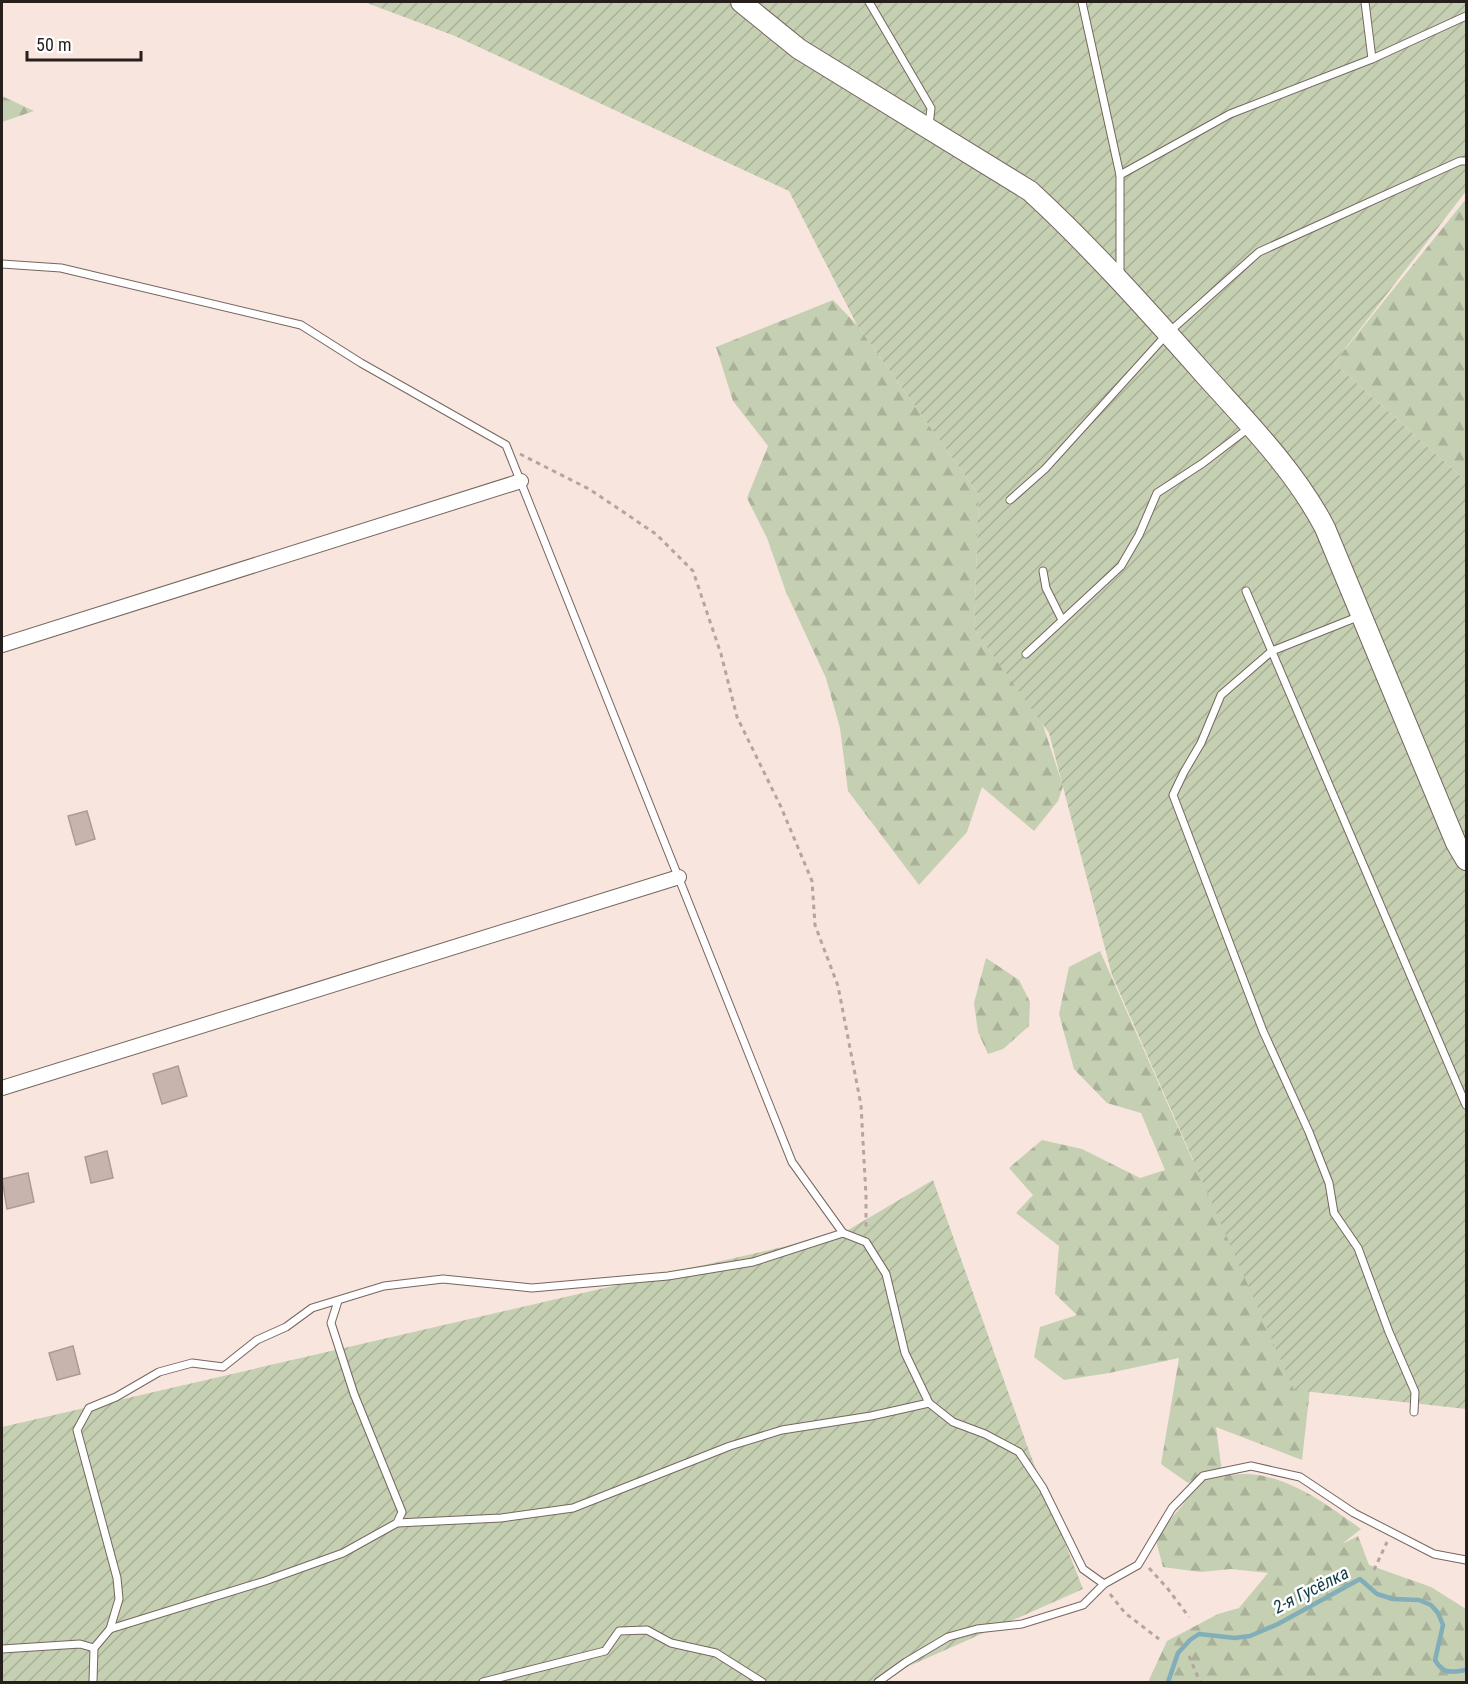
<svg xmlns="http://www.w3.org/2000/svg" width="1468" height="1684" viewBox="0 0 1468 1684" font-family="'Roboto Condensed',sans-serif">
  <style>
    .forest { fill: url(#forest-firs) }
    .garden { fill: url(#garden-furrows) }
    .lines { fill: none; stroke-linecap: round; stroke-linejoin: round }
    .stream { stroke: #81aeb8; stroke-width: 4.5 }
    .building { fill: #c7b5ad; stroke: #ad9b93; stroke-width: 1.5 }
    .lane-casing { stroke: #76665f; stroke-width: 9 }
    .street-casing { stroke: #76665f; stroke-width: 16 }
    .secondary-casing { stroke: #76665f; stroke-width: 22 }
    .path { stroke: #b4a59e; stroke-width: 3; stroke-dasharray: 4.5 4.5; stroke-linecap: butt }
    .lane { stroke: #fff; stroke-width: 7 }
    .street { stroke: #fff; stroke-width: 14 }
    .secondary { stroke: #fff; stroke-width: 20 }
    .labels { text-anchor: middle; stroke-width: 5; stroke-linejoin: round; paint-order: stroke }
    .water-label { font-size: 18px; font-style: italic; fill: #133d46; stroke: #fff }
  </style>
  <defs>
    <pattern id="forest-firs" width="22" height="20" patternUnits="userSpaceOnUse" patternTransform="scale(1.5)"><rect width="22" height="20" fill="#c5cfb2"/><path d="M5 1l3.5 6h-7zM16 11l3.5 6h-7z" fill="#a9b198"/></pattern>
    <pattern id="garden-furrows" width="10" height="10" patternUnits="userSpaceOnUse" patternTransform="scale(1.5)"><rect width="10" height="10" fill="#c5cfb2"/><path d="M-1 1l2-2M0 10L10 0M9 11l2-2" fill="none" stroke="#a9b198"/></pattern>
  </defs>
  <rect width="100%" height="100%" fill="#f8e5dd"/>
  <g class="forest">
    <polygon points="2,96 34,111 2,122"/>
    <polygon points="1466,199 1466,481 1334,363"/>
    <polygon points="833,300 857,325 979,495 974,629 1042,722 1063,786 1058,801 1034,831 982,787 967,832 919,885 848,791 840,728 826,678 786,592 767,538 747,498 768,446 733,401 716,347"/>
    <path d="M1100,951L1192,1159L1320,1300L1302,1460L1216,1427L1222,1472L1213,1475C1224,1475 1236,1474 1247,1474C1290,1476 1327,1505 1361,1529L1342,1544L1358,1536L1369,1565L1431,1587L1466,1609V1681L1465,1682H1148L1167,1641L1218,1614L1239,1608L1268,1573L1231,1569L1200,1572L1163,1567L1155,1537L1181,1507L1201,1480L1188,1483L1161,1464L1179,1358L1109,1373L1064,1380L1034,1357L1040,1327L1077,1315L1055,1294L1059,1246L1016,1213L1033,1195L1009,1168L1042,1140L1082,1149L1140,1178L1165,1170L1141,1113L1107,1103L1074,1069L1059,1014L1069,967Z"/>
    <polygon points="986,958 1019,980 1030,1002 1029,1026 1003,1049 988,1054 978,1032 974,1003"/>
  </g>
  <g class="garden">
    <polygon points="364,2 1466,2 1466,191 1334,363 1466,481 1466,1409 1294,1390 1112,975 1049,733 974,629 979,495 857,325 789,191 455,36"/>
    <polygon points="933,1180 1029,1451 1083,1589 873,1682 2,1682 2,1427 843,1233"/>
  </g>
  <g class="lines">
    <path class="stream" d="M1168,1682L1178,1653L1190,1640L1199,1634L1235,1638L1250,1636L1278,1624L1360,1579L1377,1594L1393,1599L1419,1600L1431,1605L1438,1613L1443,1625L1435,1660C1444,1675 1451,1672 1466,1670"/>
  </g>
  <g class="building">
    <polygon points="87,811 95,839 76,845 68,816"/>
    <polygon points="178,1066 187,1096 162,1104 153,1074"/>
    <polygon points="107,1151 113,1178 91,1183 85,1157"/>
    <polygon points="28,1173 34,1202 7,1209 2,1179"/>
    <polygon points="73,1346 80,1374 57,1380 49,1353"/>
  </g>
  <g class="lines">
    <defs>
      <g id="lane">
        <polyline points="869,2 931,108 929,125"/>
        <polyline points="1082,2 1120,175 1120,274"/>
        <polyline points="1365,2 1372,59"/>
        <polyline points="1120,175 1230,114 1372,59 1466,16"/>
        <polyline points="2,264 61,268 301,325 361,363 506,445 792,1162 843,1233"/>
        <polyline points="1010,500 1045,469 1168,333 1259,252 1460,161 1466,161"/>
        <polyline points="1043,571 1046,588 1062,620"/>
        <polyline points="1246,591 1466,1105"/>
        <polyline points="1360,616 1272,651 1221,695 1201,743 1184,772 1173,795 1263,1031 1309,1132 1329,1183 1334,1213 1358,1248 1389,1332 1415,1392 1414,1412"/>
        <polyline points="1026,654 1121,566 1139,535 1157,493 1203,463 1250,427"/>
        <polyline points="397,1523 501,1518 573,1508 730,1446 782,1430 871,1416 929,1403"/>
        <polyline points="110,1629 119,1599 117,1578 77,1430 89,1408 116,1397 159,1372 192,1363 223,1367 257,1340 286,1327 312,1308 384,1286 443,1279 532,1288 668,1276 753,1262 843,1233 866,1242 886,1274 905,1353 929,1403 953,1422 985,1434 1019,1452 1043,1488 1083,1569 1104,1584"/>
        <polyline points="2,1649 80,1644 94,1648"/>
        <polyline points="93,1682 94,1648 110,1629 265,1581 343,1553 397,1523 402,1512 354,1394 331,1323 338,1301"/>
        <polyline points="483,1682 605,1651 619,1631 647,1630 671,1643 716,1653 762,1682"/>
        <polyline points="878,1682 906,1662 948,1637 977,1629 1022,1624 1083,1605 1104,1584 1138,1565 1172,1508 1203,1476 1251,1466 1300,1477 1354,1513 1434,1554 1466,1560"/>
      </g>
      <g id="street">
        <polyline points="2,645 521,481"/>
        <polyline points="2,1088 679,877"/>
      </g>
      <path id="secondary" d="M741,2L799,49L1030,191C1092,248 1148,311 1204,374C1247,422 1295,470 1325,528L1456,843L1466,860"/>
    </defs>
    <use href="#lane" class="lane-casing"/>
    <use href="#street" class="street-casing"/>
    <use href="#secondary" class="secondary-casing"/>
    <g class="path">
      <polyline points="520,454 589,489 656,534 693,571 721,654 737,717 781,807 812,881 815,925 838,986 861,1105 866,1196 866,1230"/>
      <polyline points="1149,1568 1168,1589 1189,1617"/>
      <polyline points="1374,1570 1387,1542"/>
      <polyline points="1110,1594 1125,1613 1159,1639"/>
      <polyline points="1189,1656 1200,1682"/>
    </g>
    <use href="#lane" class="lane"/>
    <use href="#street" class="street"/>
    <use href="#secondary" class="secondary"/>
  </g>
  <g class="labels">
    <g class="water-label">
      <text transform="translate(1311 1590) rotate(-27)" y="6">2-я Гусёлка</text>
    </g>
  </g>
  <rect width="1468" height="1684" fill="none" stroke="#261f1c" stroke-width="6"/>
  <path d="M27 51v9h114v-9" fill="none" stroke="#261f1c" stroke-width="3"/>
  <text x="36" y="51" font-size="18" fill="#261f1c" stroke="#ffffff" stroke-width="4.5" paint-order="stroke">50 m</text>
</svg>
